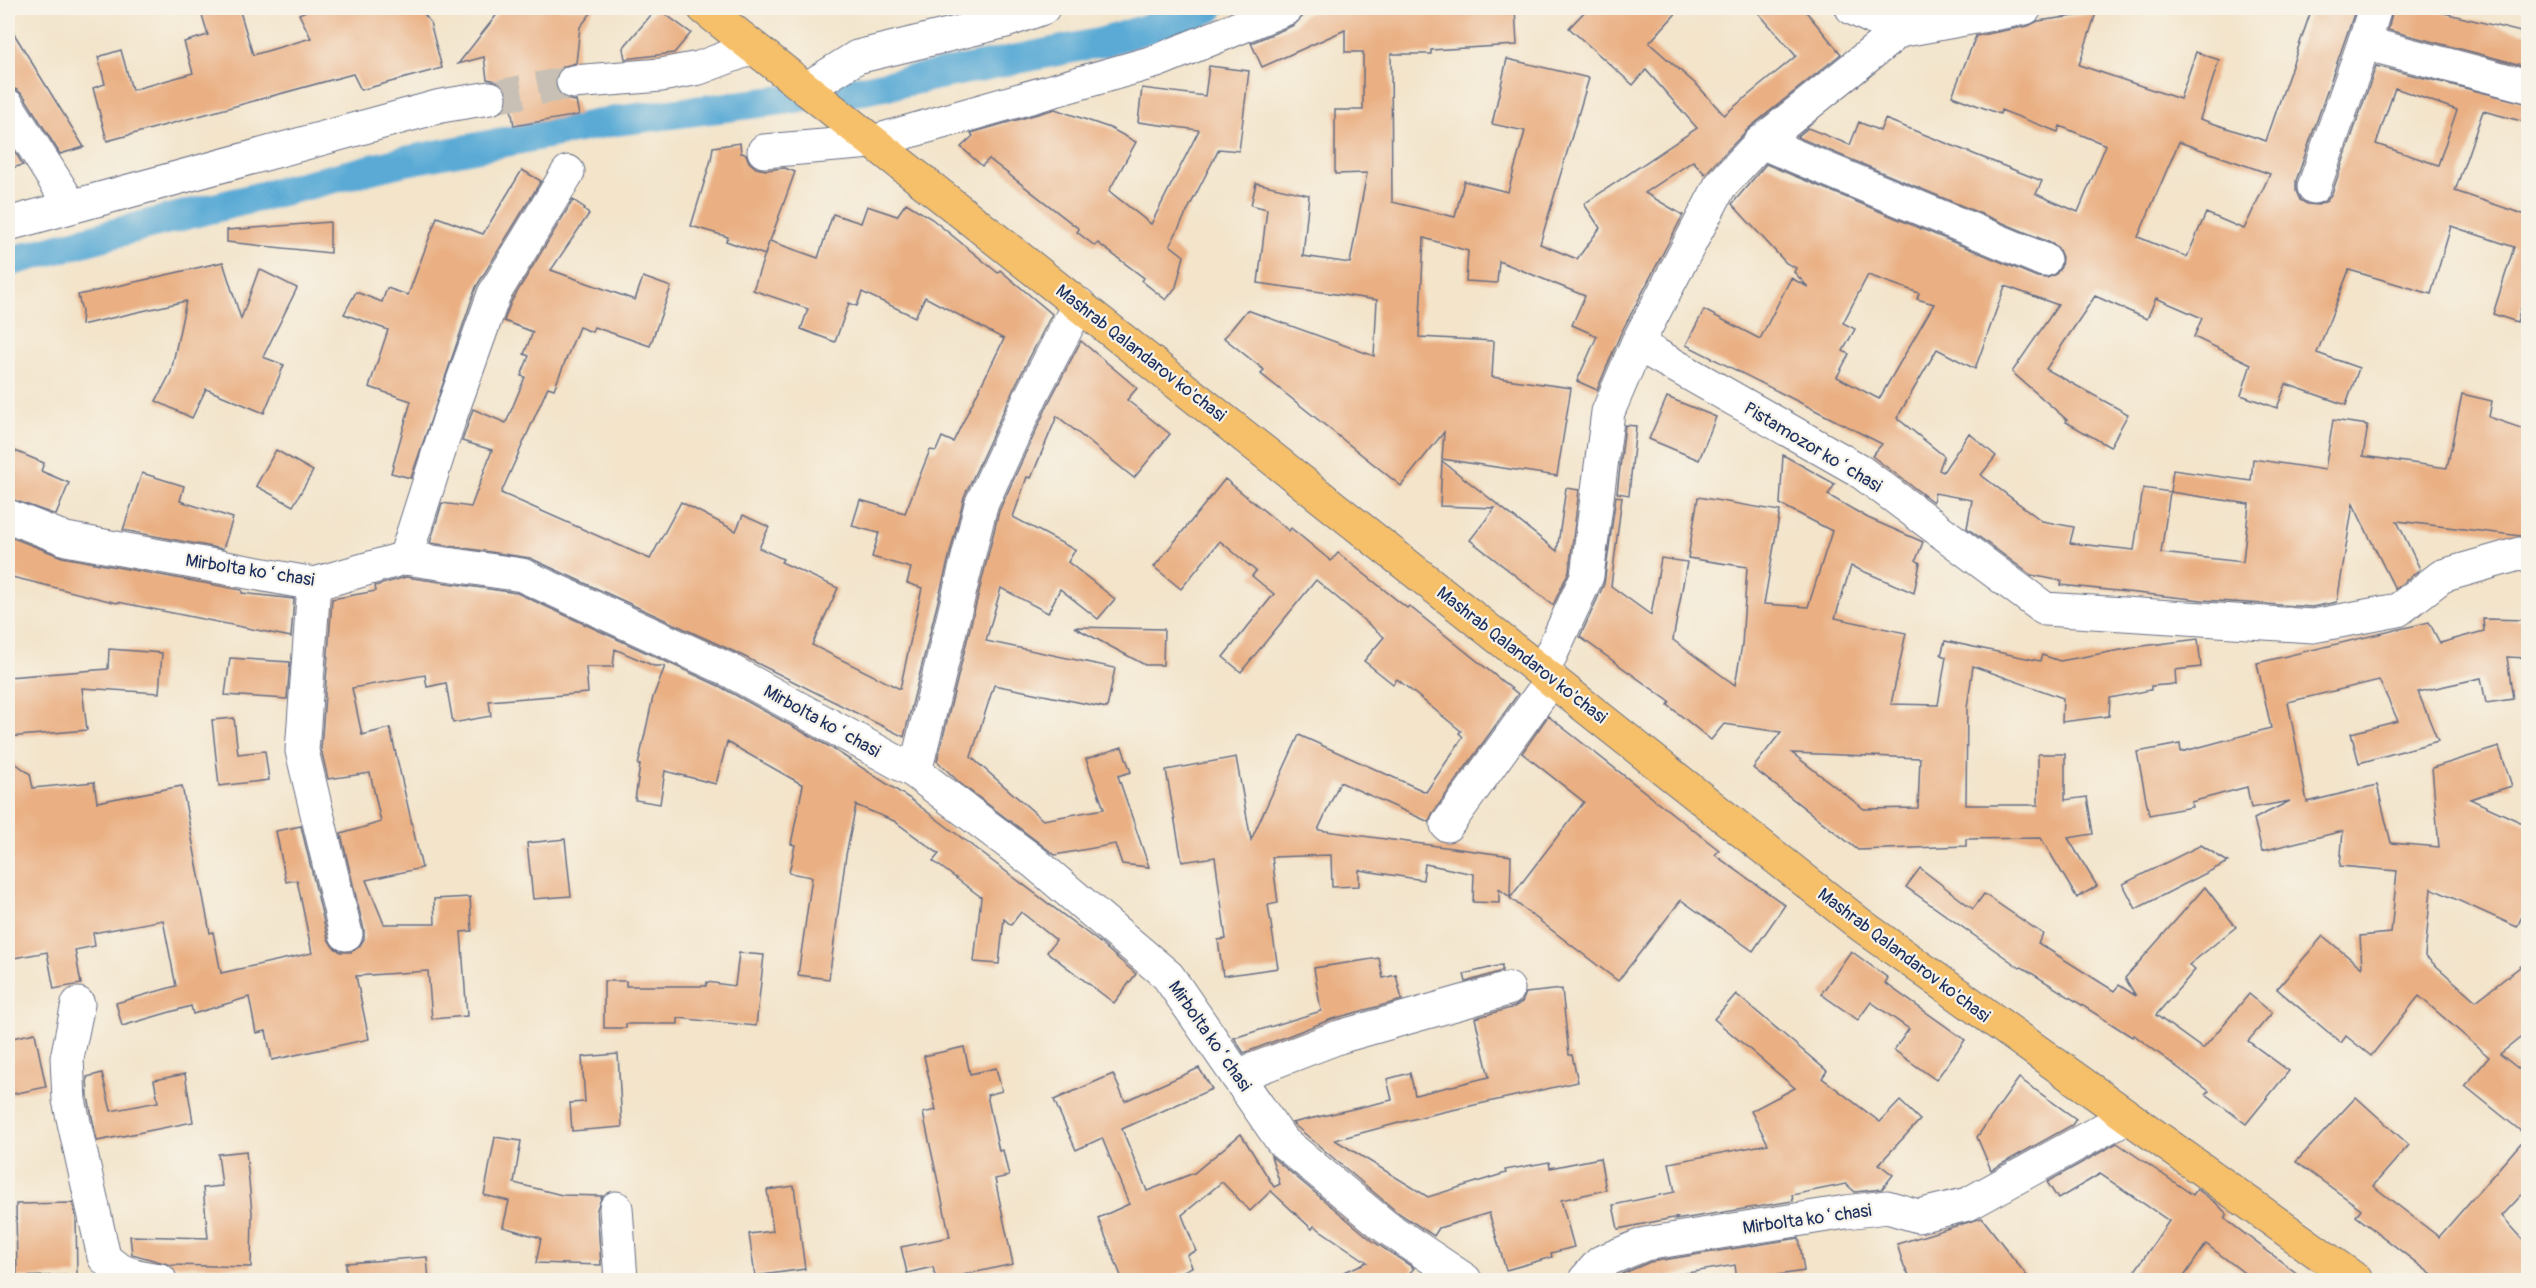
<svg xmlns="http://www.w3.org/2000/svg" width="2536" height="1288" viewBox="0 0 2536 1288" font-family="Pangolin,sans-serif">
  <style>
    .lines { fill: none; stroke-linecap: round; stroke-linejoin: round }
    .canal { stroke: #5aaad5; stroke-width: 30 }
    .building { fill: #eab084; fill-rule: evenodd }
    .minor-tunnel { stroke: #c8c0b4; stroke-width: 33; stroke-dasharray: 33 16; stroke-linecap: butt }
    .minor-casing { stroke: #676e84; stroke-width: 35 }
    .major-casing { stroke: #676e84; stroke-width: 35 }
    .minor { stroke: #fff; stroke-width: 33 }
    .major { stroke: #f6c06b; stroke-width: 33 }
    .labels { text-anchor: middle; stroke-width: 4.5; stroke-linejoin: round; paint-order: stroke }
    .street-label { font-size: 18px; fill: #1b2f5e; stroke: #f7f3e8 }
  </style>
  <rect width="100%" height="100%" fill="#f7f3e8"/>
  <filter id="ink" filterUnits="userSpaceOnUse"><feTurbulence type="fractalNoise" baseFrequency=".0167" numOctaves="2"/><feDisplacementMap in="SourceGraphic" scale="12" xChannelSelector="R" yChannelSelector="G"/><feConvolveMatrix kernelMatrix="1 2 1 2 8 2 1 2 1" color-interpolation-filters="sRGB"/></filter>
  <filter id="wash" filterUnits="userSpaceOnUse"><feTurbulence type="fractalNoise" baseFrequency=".008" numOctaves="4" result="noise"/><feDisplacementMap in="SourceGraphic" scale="24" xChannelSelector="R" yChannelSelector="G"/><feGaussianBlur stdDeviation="1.35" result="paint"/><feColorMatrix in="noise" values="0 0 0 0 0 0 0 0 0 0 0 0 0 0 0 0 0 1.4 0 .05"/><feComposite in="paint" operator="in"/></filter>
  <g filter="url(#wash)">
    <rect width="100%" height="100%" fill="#f3e4ca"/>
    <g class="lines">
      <polyline class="canal" points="8,262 149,224 400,162 615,121 863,90 1103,42 1184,18 1209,8"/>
    </g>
    <g id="blocks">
      <g class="building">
        <polygon points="200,8 239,8 253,55 311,38 299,14 312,8 420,8 430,22 442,68 361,90 353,74 107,141 93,88 105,84 98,57 121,50 132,90 193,73 184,42 208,35"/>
        <polygon points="502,8 595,8 580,27 576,63 562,67 556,75 554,83 557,92 564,99 576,101 579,115 514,126 511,108 505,109 508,104 508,94 504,86 497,81 487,79 484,57 458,64"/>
        <polygon points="657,8 691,33 674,53 625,59 623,48"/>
        <polygon points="1320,8 1515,8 1517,45 1431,50 1431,54 1391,54 1392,202 1455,217 1464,181 1508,192 1525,131 1492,124 1507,59 1589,78 1540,244 1577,259 1600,228 1584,204 1697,128 1646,70 1633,85 1569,28 1588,8 1681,8 1649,43 1699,87 1724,115 1796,56 1754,8 1803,8 1841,54 1749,128 1705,174 1693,161 1645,193 1683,215 1620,335 1597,390 1577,381 1597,336 1572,325 1585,296 1499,261 1497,283 1466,281 1468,251 1424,238 1419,337 1494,341 1492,377 1571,388 1557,476 1442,459 1444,432 1401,486 1261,374 1264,370 1224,338 1247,310 1374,356 1377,300 1258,283 1267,209 1251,205 1256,183 1309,195 1303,256 1350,263 1367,173 1335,174 1335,110 1363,110 1363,52 1345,52 1345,30 1262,67 1251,43 1294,25 1304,15"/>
        <path d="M2312,8H2356L2296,181V191L2300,200L2307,204L2318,205L2327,201L2332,193L2376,66L2529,104V123L2483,111L2455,191L2529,216V298L2524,297L2517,322L2493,314L2514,247L2451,226L2431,294L2349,270L2317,353L2359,368L2346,405L2286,384L2277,408L2241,395L2251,364L2194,337L2202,318L2156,298L2147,319L2095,296L2046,369L2128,414L2110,447L2066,422L2067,420L2012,372L2058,305L2005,286L1975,369L1937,349L1897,418L1944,456L1939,470L1943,472L1969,433L1996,456L1981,475L2042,521L2074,527L2070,543L2134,550L2143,488L2170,492L2173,470L2251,481L2253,459L2325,470L2333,420L2368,425L2363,456L2447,468L2462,394L2492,401L2489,417L2529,431V537L2397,521L2420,569L2395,589L2353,504L2337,602L2312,607L2202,600L2061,585L2062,581L2031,575L1967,528L1972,500L1935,493L1933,502L1872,456L1882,444L1686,345L1704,310L1760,339L1791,278L1808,287L1794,272L1796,268L1786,263L1732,204L1766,164L2037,277L2047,278L2056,274L2061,267L2062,257L2058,248L2051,243L1797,137L1808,128L1850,145L1859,122L1880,131L1885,119L2042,181L2036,194L2078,212L2106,145L2060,126L2058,132L2001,110L2000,114L1952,96L1976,36L2028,26L2038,21L2096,13L2079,65L2180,99L2196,52L2219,60L2200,119L2266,141ZM2395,88L2457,110L2438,165L2376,144ZM2179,142L2270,174L2244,229L2206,213L2187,257L2138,237ZM1868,275L1919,293L1917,299L1934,304L1879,399L1837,377L1849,354L1843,351L1855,329L1843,323ZM2170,492L2249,504L2243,562L2161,553Z"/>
        <polygon points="2393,8 2424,8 2529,34 2529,67 2388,30"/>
        <polygon points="8,24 84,147 60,154 24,96 17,90 8,87"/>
        <polygon points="1209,66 1249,71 1239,151 1219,149 1170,245 1184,256 1176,287 1166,300 1142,281 1144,278 1098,243 1095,246 1077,232 1079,229 989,159 982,166 961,147 973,136 971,133 1055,109 1110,128 1136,142 1109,191 1151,224 1199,130 1138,122 1142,88 1205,96"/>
        <polygon points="8,140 23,165 8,169"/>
        <polygon points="740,143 741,153 746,154 749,162 756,168 766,170 785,168 795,172 770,241 818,258 833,214 861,223 867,206 897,216 906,203 932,219 998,273 1000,270 1052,314 1016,384 964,497 904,737 735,652 530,558 430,543 442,503 471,507 492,450 462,441 473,409 506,423 525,377 521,376 529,356 524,354 533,332 504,321 511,302 573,200 585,208 584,210 589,214 551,270 635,300 643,277 671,287 650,346 594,327 592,332 579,327 554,389 548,387 501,493 650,559 681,502 736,531 743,515 769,527 759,548 783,559 781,562 838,588 812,645 900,689 922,588 907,583 911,568 872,557 879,533 852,526 860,500 905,513 930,450 936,451 942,437 953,442 1004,339 925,297 915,317 862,292 857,306 849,303 835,342 801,329 808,309 753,290 769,242 765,255 726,241 728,237 691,226 711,160 713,147"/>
        <polygon points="522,170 541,181 476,287 411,478 391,473 411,401 369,387 388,330 344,314 356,292 382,302 387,288 408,295 437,217 483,234"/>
        <polygon points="330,222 330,253 227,242 227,230"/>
        <polygon points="223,262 241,319 259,269 297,288 263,357 284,365 264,413 206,389 192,418 156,401 171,372 186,301 81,325 82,311 78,295"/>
        <polygon points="1081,341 1137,388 1127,400 1170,434 1134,478 1057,416 1031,478 1027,477 1013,517 1075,550 1068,562 1115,599 1098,619 1060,589 1048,613 1001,588 986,641 1115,668 1107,708 994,685 971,757 1043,820 1104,809 1086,759 1122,747 1131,772 1118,776 1149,867 1122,864 1115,844 1055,855 961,784 937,761 999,511 1050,400"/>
        <polygon points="1667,397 1716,417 1699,460 1649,439"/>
        <polygon points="1625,425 1636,426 1629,495 1617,493"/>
        <polygon points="8,448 44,463 41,471 69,483 56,515 8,498"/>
        <polygon points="276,450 313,471 293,506 256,486"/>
        <path d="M1783,455L1835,484L1828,495L1868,518L1923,542L1916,560L1920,563L1914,593L1851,566L1835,618L1906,633L1891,704L1938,705L1946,657L1941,655L1945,641L2040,661L2042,655L2060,661L2143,646L2198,639L2201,667L2175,670L2176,684L2151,686V690L2110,698L2109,716L2062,722L2063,698L1973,666L1967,708L1966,805H2038V754H2065V800L2087,797L2093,834L2068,838L2097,886L2077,898L2041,838L1966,839V846L1858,850L1753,768L1781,732L1724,724L1711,740L1668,705L1670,702L1580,637L1604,584L1616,496L1622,497L1611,586L1651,615L1661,558L1687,562L1673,640L1735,685L1742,645L1747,567L1688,558L1698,497L1780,511L1764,604L1808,607L1832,531L1780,504ZM1792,753L1920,758L1918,808L1864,809Z"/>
        <polygon points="1442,461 1557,551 1566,488 1579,490 1569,571 1553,605 1470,540 1495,508 1440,506"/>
        <polygon points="142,473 184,486 180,501 233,518 223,549 123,530"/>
        <polygon points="1225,479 1289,531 1291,528 1331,561 1338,553 1407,608 1409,606 1518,694 1432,814 1429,822 1340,782 1318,830 1511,856 1510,897 1499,889 1499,903 1473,902 1474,874 1425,864 1423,880 1359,870 1359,886 1332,887 1331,855 1272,857 1278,903 1268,905 1278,968 1223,976 1218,940 1226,939 1215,857 1182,862 1166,770 1236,757 1251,840 1299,735 1426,792 1463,737 1459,733 1461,731 1397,679 1393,684 1364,661 1384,637 1316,580 1241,672 1223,657 1274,594 1252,576 1256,571 1220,541 1181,589 1154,567"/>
        <polygon points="8,536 62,557 242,590 242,593 294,599 291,637 118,602 117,603 8,576"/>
        <polygon points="406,577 517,593 719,686 830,747 909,798 1099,942 1136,974 1114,1003 1047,952 1056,940 1021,912 1011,925 1004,919 999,964 974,962 981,897 933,861 939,854 894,821 856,805 846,855 829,979 798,975 812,877 789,873 795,845 791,844 803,785 727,742 716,784 665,771 660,804 635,800 640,765 638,765 653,697 665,666 654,666 615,649 613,667 586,667 588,693 489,701 491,716 453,723 446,683 427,687 425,675 352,688 362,735 390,728 422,868 366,880 384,924 435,924 434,899 470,897 472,931 461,932 467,1016 432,1019 428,971 356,976 369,1039 272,1060 266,1031 256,1033 249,997 193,1014 191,1006 122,1026 116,1003 176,986 163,920 93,933 95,946 75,950 81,984 54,989 47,952 8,959 8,758 30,774 33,788 94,782 97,802 182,786 210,933 213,932 221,973 312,953 297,880 286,882 276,831 301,826 328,939 333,947 341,952 351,952 359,947 364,939 364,930 341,834 381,822 370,773 328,779 321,749 332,599 376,591 375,586"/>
        <polygon points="2483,619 2529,620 2529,658 2507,657 2513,699 2486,703 2481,678 2418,692 2438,741 2359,763 2351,733 2398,721 2379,680 2288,702 2307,802 2377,785 2391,843 2439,847 2432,768 2499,747 2512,786 2470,799 2529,826 2529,901 2517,927 2431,888 2425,956 2476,1001 2529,960 2529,1031 2500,1054 2529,1077 2529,1187 2502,1216 2529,1246 2529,1281 2440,1281 2356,1216 2361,1209 2296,1162 2356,1097 2409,1145 2373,1186 2439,1237 2527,1136 2465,1086 2489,1057 2419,996 2371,1056 2346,1036 2341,1043 2277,989 2323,936 2362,968 2360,936 2391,933 2397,871 2340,866 2343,831 2262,851 2254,819 2290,801 2251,808 2247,787 2191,802 2192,807 2149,815 2137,752 2180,744 2181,752 2271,728 2257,663 2429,622 2440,643 2484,631"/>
        <polygon points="1074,627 1164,629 1163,665 1145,665"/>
        <polygon points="109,649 162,653 159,693 82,688 87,730 8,737 8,677 108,669"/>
        <polygon points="230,658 290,662 287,699 225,695"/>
        <polygon points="1548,716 1719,850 1715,855 1785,905 1753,951 1681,900 1618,981 1510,898 1584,802 1522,753"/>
        <polygon points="234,718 238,754 265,751 269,780 219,786 212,720"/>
        <polygon points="565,839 571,896 533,899 527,843"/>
        <polygon points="2201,845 2228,862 2136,909 2123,884"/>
        <polygon points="1920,868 1973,909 1984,894 2043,934 2038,943 2114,991 2119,985 2136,996 2125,978 2205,887 2236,927 2189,965 2195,970 2156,1015 2203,1049 2249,994 2272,1013 2248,1041 2289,1071 2246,1124 2206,1094 2209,1091 2134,1035 2132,1037 2022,967 2020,968 1906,887"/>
        <polygon points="1851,951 1888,978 1885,983 1965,1040 1936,1080 1894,1050 1909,1029 1871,1002 1858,1020 1821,994"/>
        <polygon points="739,953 764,955 756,1026 678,1018 678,1024 626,1024 626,1028 604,1028 604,981 626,981 626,986 706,986 707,982 735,986"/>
        <polygon points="1379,958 1383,978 1396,975 1402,1000 1332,1019 1244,1053 1234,1038 1321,1011 1314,968"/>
        <polygon points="1502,965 1502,971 1466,982 1464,974"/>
        <polygon points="1562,989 1569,1055 1572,1055 1578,1082 1421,1117 1335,1140 1428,1197 1506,1173 1505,1170 1549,1162 1550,1168 1600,1158 1606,1190 1561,1200 1574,1247 1551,1253 1552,1257 1506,1270 1489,1213 1439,1228 1434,1236 1397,1212 1292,1123 1392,1100 1387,1079 1410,1073 1415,1095 1489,1077 1475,1018 1514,1007 1522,1002 1526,993"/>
        <polygon points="1736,994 1827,1071 1822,1078 1880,1122 1900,1101 1920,1120 1879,1164 1893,1175 1882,1189 1855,1192 1846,1184 1792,1195 1793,1201 1675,1220 1678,1217 1618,1229 1613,1205 1675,1192 1669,1163 1768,1144 1751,1111 1795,1088 1714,1019"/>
        <polygon points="35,1033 46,1087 8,1095 8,1039"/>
        <polygon points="964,1047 970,1074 996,1068 1002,1091 987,1095 999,1151 1003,1150 1009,1176 995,1179 1013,1264 963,1275 964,1281 936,1281 933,1267 907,1273 901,1247 950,1237 923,1113 936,1110 924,1056"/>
        <polygon points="618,1054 622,1127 572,1131 570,1103 585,1102 582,1057"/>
        <polygon points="1199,1068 1212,1089 1122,1129 1147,1191 1194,1173 1241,1134 1274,1187 1280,1184 1271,1156 1374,1242 1414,1268 1410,1273 1391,1281 1324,1281 1367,1262 1314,1226 1312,1229 1271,1191 1250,1211 1222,1182 1182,1215 1196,1251 1187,1255 1192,1267 1164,1281 1123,1281 1098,1218 1129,1204 1102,1138 1076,1150 1054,1100 1113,1074 1125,1101"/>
        <polygon points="102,1073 111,1111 158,1102 154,1080 185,1074 193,1122 97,1141 88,1097 87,1077"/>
        <polygon points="2019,1078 2076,1119 2072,1125 1991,1170 1977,1137"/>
        <polygon points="495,1137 521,1141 514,1183 562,1195 602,1196 597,1209 601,1265 536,1263 541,1238 503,1227 509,1201 484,1195"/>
        <polygon points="2117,1143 2193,1195 2197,1189 2216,1203 2227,1214 2224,1218 2307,1281 2255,1281 2206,1244 2181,1281 2128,1281 2169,1221 2100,1174 2058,1199 2047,1182"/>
        <polygon points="246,1151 252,1212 251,1267 171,1265 132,1254 130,1236 208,1238 203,1188 222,1186 218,1154"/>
        <polygon points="794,1186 805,1269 755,1276 749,1234 773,1231 767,1190"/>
        <polygon points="73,1203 76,1217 77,1275 17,1277 16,1204"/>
        <polygon points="1982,1218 2031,1281 1913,1281 1904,1267 1897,1244"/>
        <polygon points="1799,1238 1804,1271 1737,1281 1735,1265 1639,1281 1615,1281 1622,1274 1650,1262"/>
        <polygon points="427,1257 429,1281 346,1281 346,1263"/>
      </g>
    </g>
  </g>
  <g filter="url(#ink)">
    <use href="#blocks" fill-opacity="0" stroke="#676e84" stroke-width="1.5"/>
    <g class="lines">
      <polyline class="minor-tunnel" points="490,98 573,82"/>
      <defs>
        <g id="minor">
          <polyline points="1852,8 1899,31"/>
          <polyline points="2025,8 1899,31 1761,142 1720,186 1637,344 1857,469 2045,609 2313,626 2398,610 2442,576 2519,554 2528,556"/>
          <polyline points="2375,8 2364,43 2528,86"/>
          <polyline points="573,82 661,75 699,68 752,48"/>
          <polyline points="806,89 857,57 1006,21 1043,8"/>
          <polyline points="8,106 71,206"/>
          <polyline points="1761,142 2044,260"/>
          <polyline points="764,151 872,142 1157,61 1287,8"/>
          <polyline points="2314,187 2364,43"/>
          <polyline points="8,224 441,106 490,98"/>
          <polyline points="8,516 66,539 314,584 405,558 522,575 727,669 915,772 1034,862 1168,976 1282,1141 1386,1227 1465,1280"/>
          <polyline points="405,558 450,417 494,294 568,172"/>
          <polyline points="314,584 302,751 346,934"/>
          <polyline points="1543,672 1587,576 1608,412 1637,344"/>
          <polyline points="915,772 981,505 1033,392 1079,304"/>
          <polyline points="1447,825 1552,679"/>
          <path d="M78,1004L67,1058L69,1100L104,1257C118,1274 140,1277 160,1280"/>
          <polyline points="1237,1076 1339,1037 1508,989"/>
          <polyline points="616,1208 621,1280"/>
          <polyline points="1585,1280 1601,1262 1645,1244 1846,1212 1887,1207 1918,1216 1968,1204 2126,1117"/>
        </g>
        <polyline id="major" points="704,8 1861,925 2356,1280"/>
      </defs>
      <use href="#minor" class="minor-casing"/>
      <use href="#major" class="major-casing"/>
      <use href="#minor" class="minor"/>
      <use href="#major" class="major"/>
    </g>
  </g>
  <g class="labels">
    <g class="street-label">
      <text transform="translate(1141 353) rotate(38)" y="6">Mashrab Qalandarov ko'chasi</text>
      <text transform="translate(1813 447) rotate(31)" y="6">Pistamozor koʻchasi</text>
      <text transform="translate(250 570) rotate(9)" y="6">Mirbolta koʻchasi</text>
      <text transform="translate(1522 655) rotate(38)" y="6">Mashrab Qalandarov ko'chasi</text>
      <text transform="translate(822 721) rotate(29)" y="6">Mirbolta koʻchasi</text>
      <text transform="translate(1904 955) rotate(37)" y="6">Mashrab Qalandarov ko'chasi</text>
      <text transform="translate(1210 1036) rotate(55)" y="6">Mirbolta koʻchasi</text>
      <text transform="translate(1807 1219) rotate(-8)" y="6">Mirbolta koʻchasi</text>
    </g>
  </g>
  <rect width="2536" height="1288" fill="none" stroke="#f7f3e8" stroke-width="30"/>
</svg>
